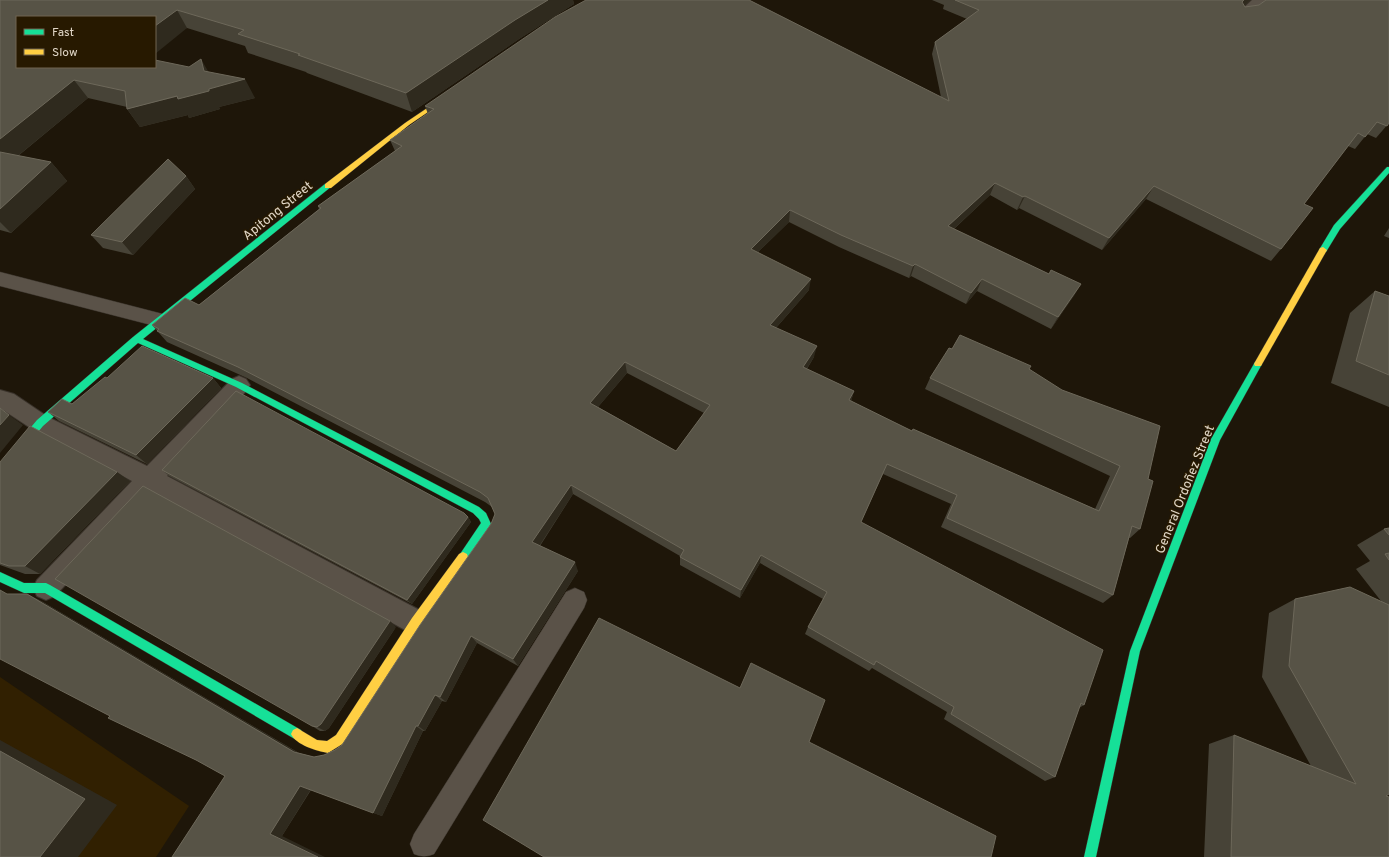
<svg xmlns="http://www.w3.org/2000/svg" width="1389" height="857" viewBox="0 0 1389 857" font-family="Overpass,sans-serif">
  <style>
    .built { fill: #312001 }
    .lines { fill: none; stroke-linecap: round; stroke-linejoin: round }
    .lane-casing { stroke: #39322a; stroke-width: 1 }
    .street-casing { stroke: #39322a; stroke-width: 2 }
    .fast-casing { stroke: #39322a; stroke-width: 1 }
    .slow-casing { stroke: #39322a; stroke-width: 1 }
    .lane { fill: #5a5248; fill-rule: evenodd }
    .street { fill: #5a5248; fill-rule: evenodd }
    .fast { fill: #16e098; fill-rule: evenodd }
    .slow { fill: #ffcf43; fill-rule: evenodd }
    .wall { fill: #474337; fill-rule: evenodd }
    .shaded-wall { fill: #2f2a1e }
    .building { fill: #575346; stroke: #6d685a; fill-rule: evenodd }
    .labels { text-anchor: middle; stroke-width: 3; stroke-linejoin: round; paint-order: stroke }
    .street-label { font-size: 13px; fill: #e1d7c7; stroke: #271900 }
  </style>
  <rect width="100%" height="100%" fill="#1e1609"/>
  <polygon class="built" points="0,677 189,806 156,857 0,857"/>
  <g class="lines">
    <defs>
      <g id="lane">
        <polygon points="0,272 159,313 166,315 169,320 166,325 159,327 0,286"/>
        <path d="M575,588L584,592L587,600L584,608L434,854C426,857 422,857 414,854L410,844L414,834L566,592Z"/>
      </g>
      <g id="street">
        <path d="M1252,0H1268C1262,9 1249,21 1238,18L1236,15Z"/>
        <polygon points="239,376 246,379 250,385 246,391 167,476 425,613 429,622 425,631 416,635 407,631 152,492 55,596 46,600 37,596 33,588 37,580 132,481 32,429 0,408 0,390 14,394 48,417 147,466 232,379"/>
      </g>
      <g id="fast">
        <polygon points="1387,167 1389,167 1389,173 1340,229 1326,252 1320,252 1319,250 1334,225"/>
        <polygon points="325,184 328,184 332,186 143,339 242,383 479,507 486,513 491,524 467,560 463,562 459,560 458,557 481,523 479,519 473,513 236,387 138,343 43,426 3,474 0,475 0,464 37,420 133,337"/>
        <polygon points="1258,361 1262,364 1220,440 1140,651 1096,857 1084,857 1130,651 1211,439 1255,362"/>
        <polygon points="0,572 24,583 46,583 50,585 301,730 303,734 301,738 297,740 293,738 45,593 24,593 0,582"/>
      </g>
      <g id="slow">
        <polygon points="451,92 454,94 453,95 409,125 331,188 325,188 325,184 405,123"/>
        <polygon points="1323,247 1327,250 1261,366 1255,366 1254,364 1255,362 1320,248"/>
        <path d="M463,552L467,554L468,557L467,560L420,626L344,743L328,753C317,751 296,745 291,734L293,730L297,728L317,740L327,741L336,735L412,618L459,554Z"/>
      </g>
    </defs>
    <use href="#lane" class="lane-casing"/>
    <use href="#street" class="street-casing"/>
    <use href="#fast" class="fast-casing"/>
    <use href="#slow" class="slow-casing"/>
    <use href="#lane" class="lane"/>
    <use href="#street" class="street"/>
    <use href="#fast" class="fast"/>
    <use href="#slow" class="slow"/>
  </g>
  <g class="wall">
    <polygon points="0,0 573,0 574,4 519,39 412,112 307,73 306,72 248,53 245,46 187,28 17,67 208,72 255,98 219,107 220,109 189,118 188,115 140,127 127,109 127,107 88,98 18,156 51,162 67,181 11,233 0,230"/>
    <path d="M932,0H1250L1244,6L1245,7L1389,123L1376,138L1367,134L1355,149L1348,146L1304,204L1281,249L1271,261L1146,199L1102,250L1019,208L1017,210L990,195L954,229L1049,274L1081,284L1051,329L977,291L966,304L911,276L909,278L839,247L789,222L758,252L809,290L776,328L814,357L807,369L854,391L851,401L912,431L1095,509L1110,476L925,389L930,378L952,349L1029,369L1148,479L1140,529L1130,538H1129L1113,595L1103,603L941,527L951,504L883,474L861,522L1084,705L1079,708L1055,777L1045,781L944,719L947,712L872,668L869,671L805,634L808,627L823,599L760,563L740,598L680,565V556L573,494L540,546L578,571L518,666L477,643L446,702L442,701L425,731H423L382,816L311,790L282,836L172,857L225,776L196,760L110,716L7,594H27L43,602L299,753L314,757L324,755L335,750L342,745L491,524L495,514L492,507L485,502L247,378L167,342L152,325L199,305L319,209L318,206L395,151L390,140L428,114L425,106L941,97L932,54L935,42L967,19L943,9L944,5ZM627,373L704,413L676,451L598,407Z"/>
    <polygon points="186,176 195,189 133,255 103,248 91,235"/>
    <polygon points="1389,228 1389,238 1384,236"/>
    <polygon points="1375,291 1389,296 1389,407 1331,383 1350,313"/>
    <polygon points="107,378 213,378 221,388 147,464 59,421 48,412 72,404"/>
    <polygon points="0,462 117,472 130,481 40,574 25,574 0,565"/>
    <polygon points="162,470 468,517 471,522 412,604 169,476"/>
    <polygon points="1389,528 1389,794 1386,796 1389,857 1204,857 1209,744 1234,735 1311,766 1262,677 1269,613 1295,599 1381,601 1356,569 1370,561 1357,545 1384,529"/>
    <polygon points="396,627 329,728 325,731 320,731 312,726"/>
  </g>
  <g class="shaded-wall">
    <polygon points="548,0 573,0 574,4 519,39 412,112 406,93 515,20"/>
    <polygon points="1244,0 1250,0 1235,15 1242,2"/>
    <polygon points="177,10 187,28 155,54 155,26"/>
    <polygon points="201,59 212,78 245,79 255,98 219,107 220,109 189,118 188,115 140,127 127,109 209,89"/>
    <polygon points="74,80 88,98 3,168 0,164 0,139"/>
    <polygon points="51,162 67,181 11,233 0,222 0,209"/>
    <polygon points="186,176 195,189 133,255 122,242"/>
    <polygon points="995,183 990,195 944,238 948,226"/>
    <polygon points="1154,186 1146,199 1102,250 1109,238"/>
    <polygon points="1025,196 1019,208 1017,210 1023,197"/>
    <polygon points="790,210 789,222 750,260 751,249"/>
    <polygon points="915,264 911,276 909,278 913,266"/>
    <polygon points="811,279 809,290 768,337 770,325"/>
    <polygon points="982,279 977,291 966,304 971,293"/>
    <polygon points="1081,284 1074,296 1051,329 1058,317"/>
    <polygon points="817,346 814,357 801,378 803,367"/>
    <polygon points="625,362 627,373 592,414 590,403"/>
    <polygon points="213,378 221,388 147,464 136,455"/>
    <polygon points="854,391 851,402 849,400"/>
    <polygon points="9,415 23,425 0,453 0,425"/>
    <polygon points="117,472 130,481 40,574 25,566"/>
    <polygon points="571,485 573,494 536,551 532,542"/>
    <polygon points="468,517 471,522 412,604 407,600"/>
    <polygon points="761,555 760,563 740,598 741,590"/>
    <polygon points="575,562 578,571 518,666 513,659"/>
    <polygon points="27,594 43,602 304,756 294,752"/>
    <polygon points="390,621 396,627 329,728 325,731 317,727"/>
    <polygon points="471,636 477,643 446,702 440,697"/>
    <polygon points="435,695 442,701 425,731 418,726"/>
    <polygon points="416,726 423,731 382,816 373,813"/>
    <polygon points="0,740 117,805 78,857 40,857 0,751"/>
    <polygon points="300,786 311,789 282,836 325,857 318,857 270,834"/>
  </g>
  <g class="building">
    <polygon points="0,0 548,0 515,20 406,93 298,55 300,54 238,34 244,30 177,10 155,26 155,17 17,17 17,67 155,67 155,60 189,67 201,59 204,71 245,79 209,89 209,91 178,99 177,96 127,109 125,91 74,80 0,139"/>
    <path d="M586,0H749L949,101L935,42L979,10L955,0H1244L1242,2L1245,7L1259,5L1266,0H1389V123L1387,126L1377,122L1365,137L1358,133L1304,204L1313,208L1281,249L1154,186L1109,238L1025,196L1023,197L995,183L948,226L1049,274L1051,270L1081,284L1058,317L982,279L971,293L915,264L913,266L841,235L790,210L751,249L811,279L770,325L817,346L803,367L854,391L849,400L912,431L913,429L1099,511L1120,466L930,378L949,348L952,349L960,335L1031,366L1029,369L1062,390L1160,426L1148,479L1153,481L1140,529L1132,526L1113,595L947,518L957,495L887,464L861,522L1103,650L1084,705L1081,703L1055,777L951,714L954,707L876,661L874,665L808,627L827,592L761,555L741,590L680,557L684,550L571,485L532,542L575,562L513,659L471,636L440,697L435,695L418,726H416L373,813L300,786L270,834L318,857H172L225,776L196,760L108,718L110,716L0,659V590L7,594H27L294,752L314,757L324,755L335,750L342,745L420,625L491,524L495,514L488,498L480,492L238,367L157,331L159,329L152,325L185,298L199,305L321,208L318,206L402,146L390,140L434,109L425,106L555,17ZM625,362L710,405L676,451L590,403Z"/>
    <polygon points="0,152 51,162 0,209"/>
    <polygon points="168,159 186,176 122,242 91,235"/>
    <polygon points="1375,291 1389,296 1389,375 1356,361"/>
    <polygon points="142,346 213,378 136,455 48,412 62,399 72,404 105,377 107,378"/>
    <polygon points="236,391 464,513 468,517 407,600 162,470"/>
    <polygon points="0,408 9,415 0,425"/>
    <polygon points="30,426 117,472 25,566 9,566 0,563 0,462"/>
    <polygon points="143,486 390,621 321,724 317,727 312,726 55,579"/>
    <polygon points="1389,528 1389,535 1384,529"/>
    <polygon points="1389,553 1389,560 1385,554"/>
    <polygon points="1350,587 1389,605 1389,794 1386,796 1389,797 1389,857 1231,857 1234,735 1356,784 1289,666 1295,599"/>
    <polygon points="599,618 740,688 751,663 825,700 809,742 996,836 991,857 544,857 483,820"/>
    <polygon points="0,751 85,799 40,857 0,857"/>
  </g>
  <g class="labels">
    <g class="street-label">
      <text transform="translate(277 210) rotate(-39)" y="5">Apitong Street</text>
      <text transform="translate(1184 489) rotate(-68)" y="5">General Ordoñez Street</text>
    </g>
  </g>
  <rect x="16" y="16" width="140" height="52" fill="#271900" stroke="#716550"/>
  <rect x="24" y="29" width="20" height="6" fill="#16e098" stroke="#716550"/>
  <text x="52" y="36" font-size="12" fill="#e1d7c7">Fast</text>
  <rect x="24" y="49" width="20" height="6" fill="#ffcf43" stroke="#716550"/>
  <text x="52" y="56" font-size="12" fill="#e1d7c7">Slow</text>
</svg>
